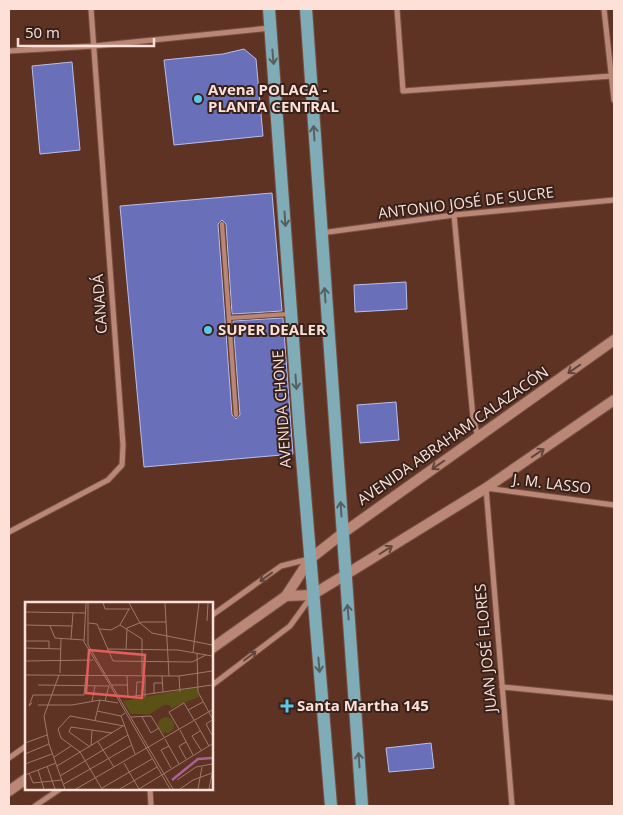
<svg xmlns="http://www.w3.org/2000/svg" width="623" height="815" viewBox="0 0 623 815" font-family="'Open Sans',sans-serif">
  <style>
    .building { fill: #696fb8; stroke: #b7beee }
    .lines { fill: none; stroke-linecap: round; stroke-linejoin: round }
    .lane-casing { stroke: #765144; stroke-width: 5.5 }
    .street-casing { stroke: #765144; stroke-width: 7 }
    .secondary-casing { stroke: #765144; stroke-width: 12 }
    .primary-casing { stroke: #765144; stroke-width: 14 }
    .lane { stroke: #ba8776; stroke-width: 4 }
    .street { stroke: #ba8776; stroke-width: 5 }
    .secondary { stroke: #ba8776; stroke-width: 10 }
    .primary { stroke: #80acb7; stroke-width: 12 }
    .oneway { stroke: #576061 }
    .oneway2 { stroke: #64453b }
    .poi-dot { fill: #5ac8e6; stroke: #36211b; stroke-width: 2 }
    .labels { text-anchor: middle; stroke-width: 4; stroke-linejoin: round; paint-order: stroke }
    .poi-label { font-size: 15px; font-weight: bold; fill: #fde0d7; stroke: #36211b; text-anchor: start }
    .street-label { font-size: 15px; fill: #fde0d7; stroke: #36211b }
    .inset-river { fill: none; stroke: #a96295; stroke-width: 2.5 }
    .inset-road { fill: none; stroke: #9e786c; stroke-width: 1 }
    .view { fill: #e25f5c; fill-opacity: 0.15; stroke: #e25f5c; stroke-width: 2.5 }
    .inset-edge { fill: none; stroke: #fde0d7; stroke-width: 2.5 }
  </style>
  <rect width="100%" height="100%" fill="#5f3324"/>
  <g class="building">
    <polygon points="244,49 256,59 263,136 174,145 164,60 223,54"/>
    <polygon points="72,62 80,150 40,154 32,66"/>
    <polygon points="272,193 282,311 232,314 226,224 222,220 218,224 232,415 236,419 240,415 233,321 283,318 293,454 144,467 120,206"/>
    <polygon points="406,282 407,309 355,312 354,285"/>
    <polygon points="396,402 399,440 360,443 357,405"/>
    <polygon points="431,743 434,768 389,772 386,748"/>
  </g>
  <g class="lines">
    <defs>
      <g id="lane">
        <polyline points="222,224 229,318 289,314"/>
        <polyline points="229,318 236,415"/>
      </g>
      <g id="street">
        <polyline points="397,9 403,91 612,76"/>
        <polyline points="604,9 614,100"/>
        <polyline points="9,51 94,46 270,28"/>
        <polyline points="454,215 473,418 478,437"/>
        <polyline points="321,233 454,215 614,200"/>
        <polyline points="9,532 108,480 122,465 123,445 91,9"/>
        <polyline points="211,616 281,566 309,559"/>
        <polyline points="211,686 290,626 311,597"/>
        <polyline points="502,687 614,698"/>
        <polyline points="9,758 26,746"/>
        <polyline points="150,789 151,806"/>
        <polyline points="35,806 60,789"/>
        <polyline points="512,806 486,488 614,505"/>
      </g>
      <g id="secondary">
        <polyline points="286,596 312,595 345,575 486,488 614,400"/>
        <polyline points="211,649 286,596 310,559 343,533 614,340"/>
        <polyline points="9,791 26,779"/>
      </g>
      <g id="primary">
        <polyline points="269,9 299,422 331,806"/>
        <polyline points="306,9 362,806"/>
      </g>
    </defs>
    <use href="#lane" class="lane-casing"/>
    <use href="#street" class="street-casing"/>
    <use href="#secondary" class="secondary-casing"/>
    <use href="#primary" class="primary-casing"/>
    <use href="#lane" class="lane"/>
    <use href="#street" class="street"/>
    <use href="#secondary" class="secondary"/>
    <use href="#primary" class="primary"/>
  </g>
  <defs><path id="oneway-shaft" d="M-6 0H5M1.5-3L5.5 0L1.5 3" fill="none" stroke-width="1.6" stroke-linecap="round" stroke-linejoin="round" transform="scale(1.25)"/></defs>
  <g class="oneway">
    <use href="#oneway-shaft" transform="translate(273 57) rotate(85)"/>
    <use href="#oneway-shaft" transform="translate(314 133) rotate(-94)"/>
    <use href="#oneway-shaft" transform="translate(285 219) rotate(86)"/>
    <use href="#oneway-shaft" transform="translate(325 295) rotate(-94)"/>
    <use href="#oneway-shaft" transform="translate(296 382) rotate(86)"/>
    <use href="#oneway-shaft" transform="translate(341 509) rotate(-94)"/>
    <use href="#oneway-shaft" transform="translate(348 612) rotate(-95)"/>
    <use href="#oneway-shaft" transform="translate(319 665) rotate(85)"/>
    <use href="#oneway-shaft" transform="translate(359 760) rotate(-94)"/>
  </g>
  <g class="oneway2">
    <use href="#oneway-shaft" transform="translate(574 369) rotate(145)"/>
    <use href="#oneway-shaft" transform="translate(538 453) rotate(-34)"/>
    <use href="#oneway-shaft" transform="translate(438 465) rotate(145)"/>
    <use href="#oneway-shaft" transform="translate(386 550) rotate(-32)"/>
    <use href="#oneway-shaft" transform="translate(266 577) rotate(144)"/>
    <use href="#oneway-shaft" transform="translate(250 656) rotate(-37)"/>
  </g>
  <g class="poi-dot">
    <circle cx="198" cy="99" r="5"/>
    <circle cx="208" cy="330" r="5"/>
    <path d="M284.5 698.5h5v5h5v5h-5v5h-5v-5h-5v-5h5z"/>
  </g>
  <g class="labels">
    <g class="poi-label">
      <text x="208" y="95">Avena POLACA -<tspan x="208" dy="17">PLANTA CENTRAL</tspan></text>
      <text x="218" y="335">SUPER DEALER</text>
      <text x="297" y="711">Santa Martha 145</text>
    </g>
    <g class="street-label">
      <text transform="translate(466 203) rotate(-7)" y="5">ANTONIO JOSÉ DE SUCRE</text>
      <text transform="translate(100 304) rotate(-94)" y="5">CANADÁ</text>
      <text transform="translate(282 409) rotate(-94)" y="5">AVENIDA CHONE</text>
      <text transform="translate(453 436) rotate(-35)" y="5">AVENIDA ABRAHAM CALAZACÓN</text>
      <text transform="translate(552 484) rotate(7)" y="5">J. M. LASSO</text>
      <text transform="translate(486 648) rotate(-95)" y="5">JUAN JOSÉ FLORES</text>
    </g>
  </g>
  <g transform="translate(25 602)">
    <rect width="188" height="188" fill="#5f3324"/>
    <path d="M172,85L174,95L146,106L145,103H139L125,112H106L98,99ZM133 123a8 8 0 1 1 16 0a8 8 0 1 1-16 0Z" fill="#5b5016"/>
    <path class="inset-river" d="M147,178L173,157L187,156"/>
    <path class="inset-road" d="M61,1L59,40L78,71M63,1V43L148,187M78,1L80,7H105M104,1L115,21L127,31L187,43M140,1L144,74M0,10L61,11M0,16L1,1M182,19L183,1M64,21L72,22L88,59L167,60L181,53M0,23L47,24M95,23L117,37V72M25,24L30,36L59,38M75,27L86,28L95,23L104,7M46,37L48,11M0,39H24V46M0,46L36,47M82,47L153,48L187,54M101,47L102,26L117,20H141M168,50L174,1M172,51L173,90L187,116M0,59L68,58M35,71L36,37M78,71L145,187M0,73L154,74L187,69M34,73L19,114L24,142L40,187M102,74L103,95L187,83M120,74V95M137,74L138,90M154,74L155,90M13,83L84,84L80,99M87,83H103M129,92V81H137M111,95L112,80H120M67,99L70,84M7,101L4,104L8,93H59L61,74M13,103H47L75,98L93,101M163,108L178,100M72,109L96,114L100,111M96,114L110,152M106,115L126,114L139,135M117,115L126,131L134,126M70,118L75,98M187,118L181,122L187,133M170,119L184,144M154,127L144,110L159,101L169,118M155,128L168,153M175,129L167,134L176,148M140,137L154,162M73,140L89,165M0,141L22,133M66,144L67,128M144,144L136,148L146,166M65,145L44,130L46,125L87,131M0,152L24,142M29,155L46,144M161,157L154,144L161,140M99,161L114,187M0,162L27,152M22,164L30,187M32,164L98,124M13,168L19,187M4,171L8,181L37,178M0,173L31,161M35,174L103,133M152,178L171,165L187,162M39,182L107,143M77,186L127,157M51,187L187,108M77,187L55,150L36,136L33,127L45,114L99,124M95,187L132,165M114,187L187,142M155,187L168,178L187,171M173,187L177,165M184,187L187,172"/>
    <path class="view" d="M64,48L120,53L117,96L61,91Z"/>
    <rect width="188" height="188" class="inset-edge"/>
  </g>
  <rect width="623" height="815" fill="none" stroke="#fde0d7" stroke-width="20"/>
  <path d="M18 38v8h136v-8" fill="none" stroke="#fde0d7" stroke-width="2.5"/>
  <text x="25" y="38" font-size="15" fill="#fde0d7" stroke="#36211b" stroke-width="4" paint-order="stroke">50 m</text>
</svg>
